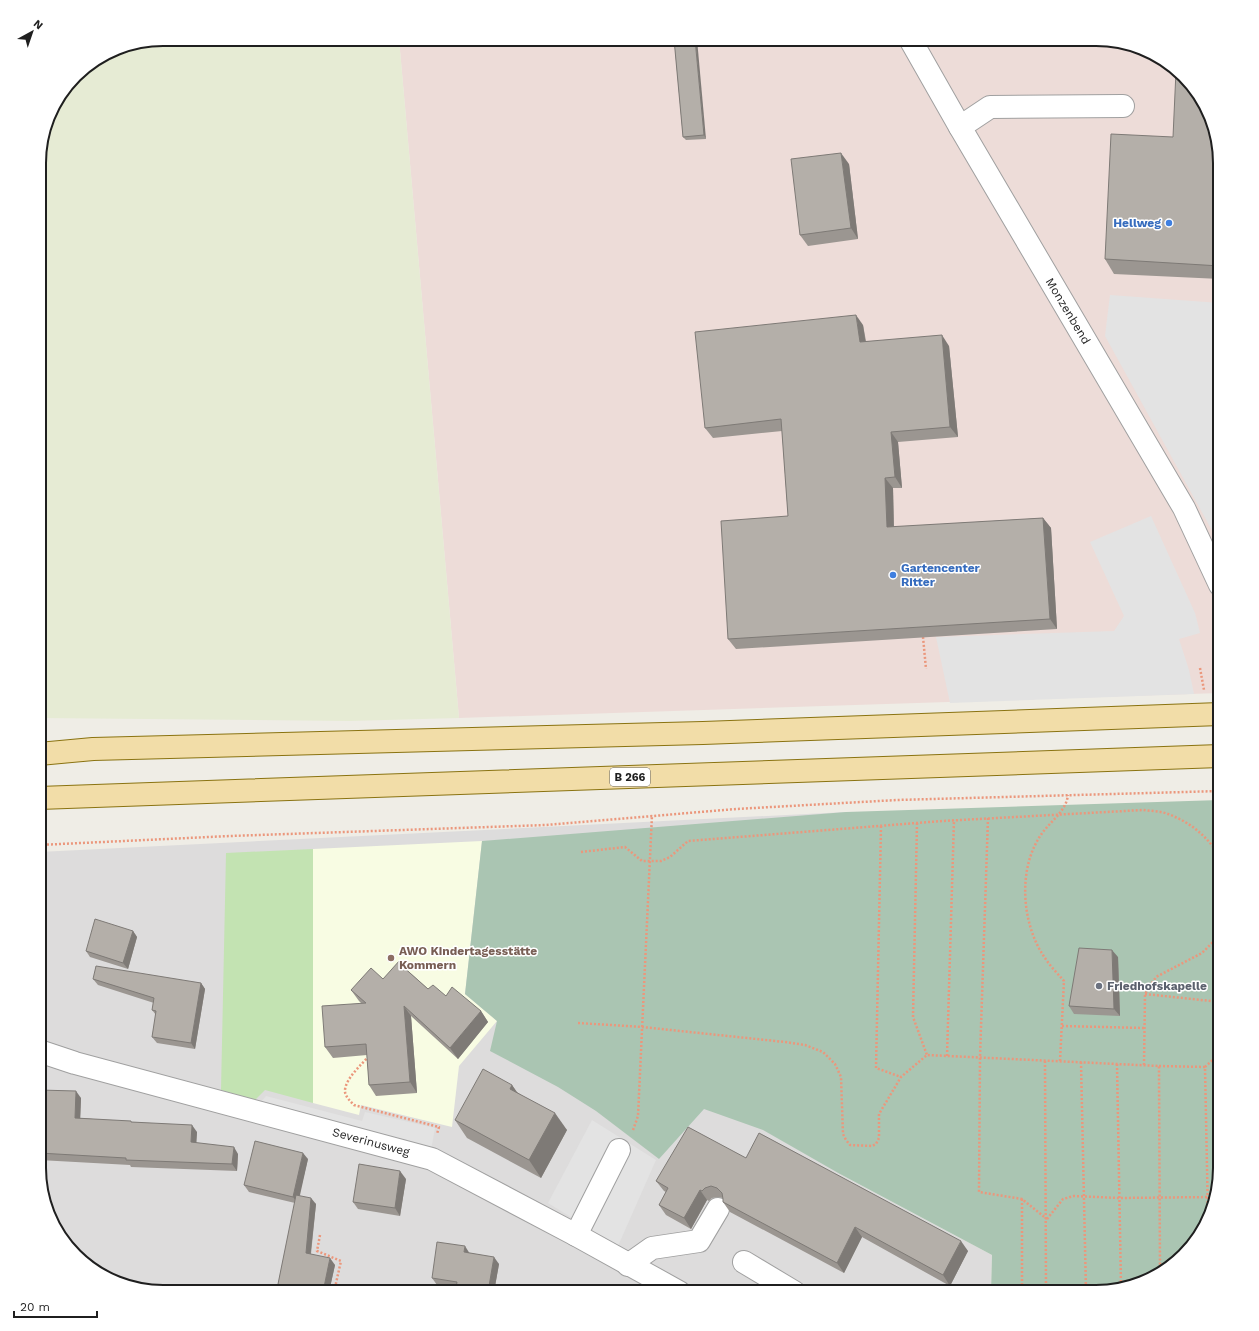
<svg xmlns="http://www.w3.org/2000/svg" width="1259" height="1331" viewBox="0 0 1259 1331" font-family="'Work Sans',sans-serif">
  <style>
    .residential { fill: #dddcdc }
    .commercial { fill: #eddcd8 }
    .education { fill: #f8fce3 }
    .farmland { fill: #e6ebd4 }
    .grass { fill: #c3e3b2 }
    .cemetery { fill: #aac5b2 }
    .parking { fill: #e3e3e3 }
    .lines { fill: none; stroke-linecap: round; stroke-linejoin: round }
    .minor-casing { stroke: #a0a0a0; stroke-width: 24 }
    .major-casing { stroke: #8a7311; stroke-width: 24 }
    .path { stroke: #eb977c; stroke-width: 2.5; stroke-dasharray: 2 2; stroke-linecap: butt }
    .minor { stroke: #fff; stroke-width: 22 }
    .major { stroke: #f2dda8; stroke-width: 22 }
    .wall { fill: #9b9691 }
    .shaded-wall { fill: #7e7a76 }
    .building { fill: #b4afa9; stroke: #7e7a76 }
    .shop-dot { fill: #3f7fe0; stroke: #fff; stroke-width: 1.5 }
    .education-dot { fill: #8d6e63; stroke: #fff; stroke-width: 1.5 }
    .worship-dot { fill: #6b7280; stroke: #fff; stroke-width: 1.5 }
    .labels { text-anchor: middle; stroke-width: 3; stroke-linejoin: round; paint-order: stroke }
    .shield { fill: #fff; stroke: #626262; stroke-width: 1 }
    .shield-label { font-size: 11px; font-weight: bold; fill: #1f1f1f }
    .shop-label { font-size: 12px; font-weight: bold; fill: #366cbe; stroke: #fff; text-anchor: end }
    .street-label { font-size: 12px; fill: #1f1f1f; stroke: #fff }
    .education-label { font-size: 12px; font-weight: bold; fill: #785e54; stroke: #fff; text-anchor: start }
    .worship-label { font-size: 12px; font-weight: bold; fill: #5b616d; stroke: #fff; text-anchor: start }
    .rim { fill: none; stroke: #1f1f1f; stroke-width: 2 }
  </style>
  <rect width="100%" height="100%" fill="#efede6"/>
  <polygon class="residential" points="846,812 840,1174 992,1255 991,1292 163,1292 108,1279 70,1250 48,1215 39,1169 39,852"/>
  <polygon class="commercial" points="399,39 1104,39 1151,52 1189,81 1220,162 1220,693 459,718"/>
  <polygon class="education" points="482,841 465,994 497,1021 459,1066 452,1127 361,1105 359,1115 313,1103 313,849"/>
  <polygon class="farmland" points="214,39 399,39 459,718 349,721 39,718 39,154 52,108 81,70 116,48 127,46"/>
  <polygon class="grass" points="313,849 313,1103 265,1090 255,1100 221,1090 226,853"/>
  <polygon class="cemetery" points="1220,800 1220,1168 1207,1223 1178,1261 1143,1283 1097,1292 991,1292 992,1255 840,1174 763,1130 704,1109 659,1159 596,1111 558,1087 490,1051 497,1021 465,994 482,841 846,812"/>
  <g class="parking">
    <polygon points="1110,295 1220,303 1220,545 1105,336"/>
    <polygon points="1151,516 1195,613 1200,633 1179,639 1189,670 1194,694 950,703 936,637 1114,631 1124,616 1090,542"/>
    <polygon points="266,1096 362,1121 365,1112 435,1128 431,1150 257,1106"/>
    <polygon points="592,1120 656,1160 618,1246 548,1203"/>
  </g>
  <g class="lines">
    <defs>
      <g id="minor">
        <polyline points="910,39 960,127 1184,508 1220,585"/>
        <polyline points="960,127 990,107 1123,106"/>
        <polyline points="39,1051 75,1063 432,1159 576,1235 679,1292"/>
        <polyline points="576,1235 619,1150"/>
        <polyline points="744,1262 794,1292"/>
        <polyline points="628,1265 652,1248 699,1241 718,1209"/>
      </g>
      <g id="major">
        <polyline points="39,754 93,749 703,733 1220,714"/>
        <polyline points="39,798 1220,756"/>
      </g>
    </defs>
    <use href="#minor" class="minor-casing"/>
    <use href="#major" class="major-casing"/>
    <g class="path">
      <polyline points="923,637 926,669"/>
      <polyline points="1200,668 1204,690"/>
      <polyline points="988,818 980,1057 979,1192 1022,1199 1047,1219"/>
      <polyline points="917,823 913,1017 927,1055"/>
      <polyline points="881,826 876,1068 901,1077"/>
      <polyline points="39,845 230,836 546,825 736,809 897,800 1220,791"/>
      <path d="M581,852L625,847L642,861H661L670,857L688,841L942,821L1143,810C1151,811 1160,811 1168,814C1190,822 1209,837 1220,858"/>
      <polyline points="1145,994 1220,1002"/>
      <polyline points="578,1023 642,1027 785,1042 805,1045 823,1052 835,1064 841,1077 843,1134 846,1140 850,1145 872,1146 876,1144 879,1138 879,1114 901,1077 927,1055 1159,1066 1160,1272"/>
      <polyline points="1062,1026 1145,1028"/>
      <path d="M369,1056C362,1064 344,1080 345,1092C346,1097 350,1101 354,1105L439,1127L437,1134"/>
      <polyline points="947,1056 954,820"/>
      <polyline points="1045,1061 1046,1292"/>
      <path d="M1060,1061L1064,981C1058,974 1050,966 1045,958C1021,924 1017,866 1043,832C1052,820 1066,811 1068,795"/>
      <polyline points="1081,1062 1086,1292"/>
      <polyline points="1117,1064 1121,1287"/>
      <polyline points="1144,1065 1145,994 1156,977 1202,953 1220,935"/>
      <polyline points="1159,1066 1205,1067 1208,1218"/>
      <polyline points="1205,1067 1218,1055 1220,1048"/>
      <polyline points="633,1130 638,1116 652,815"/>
      <polyline points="1022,1199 1022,1292"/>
      <polyline points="1047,1219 1063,1199 1074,1196 1119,1198 1213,1197"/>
      <polyline points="320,1235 317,1251 341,1261 334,1292"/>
    </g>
    <use href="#minor" class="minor"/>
    <use href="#major" class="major"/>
  </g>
  <g class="wall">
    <polygon points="674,39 706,139 686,140 683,137"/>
    <polygon points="1173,137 1220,162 1220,279 1114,274 1105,259"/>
    <polygon points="849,164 858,239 808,246 800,235"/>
    <polygon points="863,325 866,341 949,346 958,437 898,442 902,488 893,488 894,527 1043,518 1051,528 1057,629 736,649 728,639 788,516 782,431 713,438 705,428"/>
    <polygon points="133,931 137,937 128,969 90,957 86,951"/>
    <polygon points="1118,957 1120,1016 1074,1014 1069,1006"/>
    <polygon points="408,971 428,989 446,996 481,1011 488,1022 458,1059 411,1016 417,1093 376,1096 369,1085 367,1055 333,1058 325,1047 361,1003 359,1001 351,990"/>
    <polygon points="93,979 201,983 205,989 195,1049 157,1043 152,1037 156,1015 152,1010 154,1003 98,985"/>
    <polygon points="512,1085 517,1092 567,1130 541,1178 467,1138 455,1120"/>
    <polygon points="39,1090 81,1098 80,1118 132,1122 197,1132 196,1143 238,1154 237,1171 131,1167 130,1165 39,1160"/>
    <polygon points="746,1158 968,1251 950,1286 862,1237 844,1273 730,1212 723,1202 723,1198 718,1197 712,1198 709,1201 707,1200 691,1229 666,1215 659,1205 666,1192 664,1191 656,1181"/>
    <polygon points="308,1159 299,1196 316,1204 311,1254 335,1265 329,1292 279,1292 277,1289 295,1203 249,1192 244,1185"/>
    <polygon points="406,1179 400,1216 358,1209 353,1202"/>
    <polygon points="470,1253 499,1264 494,1292 459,1292 456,1289 437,1285 432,1278"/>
  </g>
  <g class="shaded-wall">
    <polygon points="695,39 697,39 706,139 704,135"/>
    <polygon points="841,153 849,164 858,239 851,228"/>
    <polygon points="856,315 863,325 867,352 860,342"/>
    <polygon points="942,335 949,346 958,437 950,427"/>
    <polygon points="891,432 898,442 902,488 895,477"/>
    <polygon points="885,478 893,488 894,538 887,527"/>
    <polygon points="1043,518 1051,528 1057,629 1050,619"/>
    <polygon points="133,931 137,937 128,969 123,963"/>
    <polygon points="1112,950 1118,957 1120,1016 1114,1009"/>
    <polygon points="400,960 408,971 401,965"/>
    <polygon points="201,983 205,989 195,1049 191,1043"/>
    <polygon points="404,1006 411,1016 417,1093 410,1082"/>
    <polygon points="481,1011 488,1022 458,1059 450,1048"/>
    <polygon points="512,1085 524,1103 510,1089"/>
    <polygon points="76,1091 81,1098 80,1125 75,1118"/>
    <polygon points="555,1113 567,1130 541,1178 529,1160"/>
    <polygon points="192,1125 197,1132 196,1149 191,1142"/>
    <polygon points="234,1147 238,1154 237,1171 232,1164"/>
    <polygon points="303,1153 308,1159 298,1204 293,1197"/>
    <polygon points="400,1171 406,1179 400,1216 395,1208"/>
    <polygon points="700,1190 707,1200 691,1229 684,1218"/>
    <polygon points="311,1198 316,1204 310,1259 306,1253"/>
    <polygon points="855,1227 862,1237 844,1273 837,1263"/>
    <polygon points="961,1241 968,1251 950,1286 943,1275"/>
    <polygon points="465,1246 470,1254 464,1252"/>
    <polygon points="494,1257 499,1264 494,1292 488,1292"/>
    <polygon points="330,1258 335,1265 329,1292 323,1292"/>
  </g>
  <g class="building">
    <polygon points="674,39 695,39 704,135 683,137"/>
    <polygon points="1176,71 1189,81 1211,116 1220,162 1220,266 1105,259 1111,134 1173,137"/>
    <polygon points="841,153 851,228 800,235 791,159"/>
    <polygon points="856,315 860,342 942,335 950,427 891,432 895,477 885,478 887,527 1043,518 1050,619 728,639 721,521 788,516 781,419 705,428 695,332"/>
    <polygon points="95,919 133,931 123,963 86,951"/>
    <polygon points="1079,948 1112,950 1114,1009 1069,1006"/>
    <polygon points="400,960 401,965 428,989 433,985 446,996 452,987 481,1011 450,1048 404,1006 410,1082 369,1085 366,1044 325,1047 322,1006 366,1003 351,990 371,968 383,979"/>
    <polygon points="96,966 201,983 191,1043 152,1037 156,1011 152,1010 154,998 93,979"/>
    <polygon points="483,1069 512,1085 510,1089 555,1113 529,1160 455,1120"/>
    <polygon points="39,1090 76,1091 75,1118 131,1121 131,1122 192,1125 191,1142 234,1147 232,1164 126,1160 126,1158 39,1153"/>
    <polygon points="688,1127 746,1158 759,1133 961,1241 943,1275 855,1227 837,1263 723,1202 723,1199 722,1193 717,1188 711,1186 705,1188 702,1191 700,1190 684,1218 659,1205 668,1188 656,1181"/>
    <polygon points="255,1141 303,1153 293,1197 244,1185"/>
    <polygon points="359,1164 400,1171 395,1208 353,1202"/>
    <polygon points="296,1195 311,1198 306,1253 330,1258 323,1292 291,1292 277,1289"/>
    <polygon points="437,1242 465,1246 464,1252 494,1257 488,1292 478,1292 456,1288 457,1282 432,1278"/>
  </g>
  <g class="shop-dot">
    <circle cx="1169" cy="223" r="4"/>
    <circle cx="893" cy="575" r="4"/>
  </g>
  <circle class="education-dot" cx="391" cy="958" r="4"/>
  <circle class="worship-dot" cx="1099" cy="986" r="4"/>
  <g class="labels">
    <rect class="shield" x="610" y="768" width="40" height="18" rx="3"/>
    <g class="shield-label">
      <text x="630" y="781">B 266</text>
    </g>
    <g class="shop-label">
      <text x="1161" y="227">Hellweg</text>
      <text x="901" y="572" text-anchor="start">Gartencenter<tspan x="901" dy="14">Ritter</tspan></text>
    </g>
    <g class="street-label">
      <text transform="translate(1068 311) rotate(59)" y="4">Monzenbend</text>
      <text transform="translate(371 1142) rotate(15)" y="4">Severinusweg</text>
    </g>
    <g class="education-label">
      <text x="399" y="955">AWO Kindertagesstätte<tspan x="399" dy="14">Kommern</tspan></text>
    </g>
    <g class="worship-label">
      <text x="1107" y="990">Friedhofskapelle</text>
    </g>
  </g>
  <path d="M0 0H1259V1331H0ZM163 46H1096A117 117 0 0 1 1213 163V1168A117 117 0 0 1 1096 1285H163A117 117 0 0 1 46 1168V163A117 117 0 0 1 163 46Z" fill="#fff" fill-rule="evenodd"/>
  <path class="rim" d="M163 46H1096A117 117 0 0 1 1213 163V1168A117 117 0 0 1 1096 1285H163A117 117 0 0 1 46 1168V163A117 117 0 0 1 163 46Z"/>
  <g transform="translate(32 32) rotate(40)" stroke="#ffffff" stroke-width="3" paint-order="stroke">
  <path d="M0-3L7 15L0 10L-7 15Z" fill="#1f1f1f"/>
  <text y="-6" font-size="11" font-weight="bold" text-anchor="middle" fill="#1f1f1f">N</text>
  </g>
  <path d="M14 1311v6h83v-6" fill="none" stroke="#1f1f1f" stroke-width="2"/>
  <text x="20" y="1311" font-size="12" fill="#1f1f1f" stroke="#ffffff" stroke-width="3" paint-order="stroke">20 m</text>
</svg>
